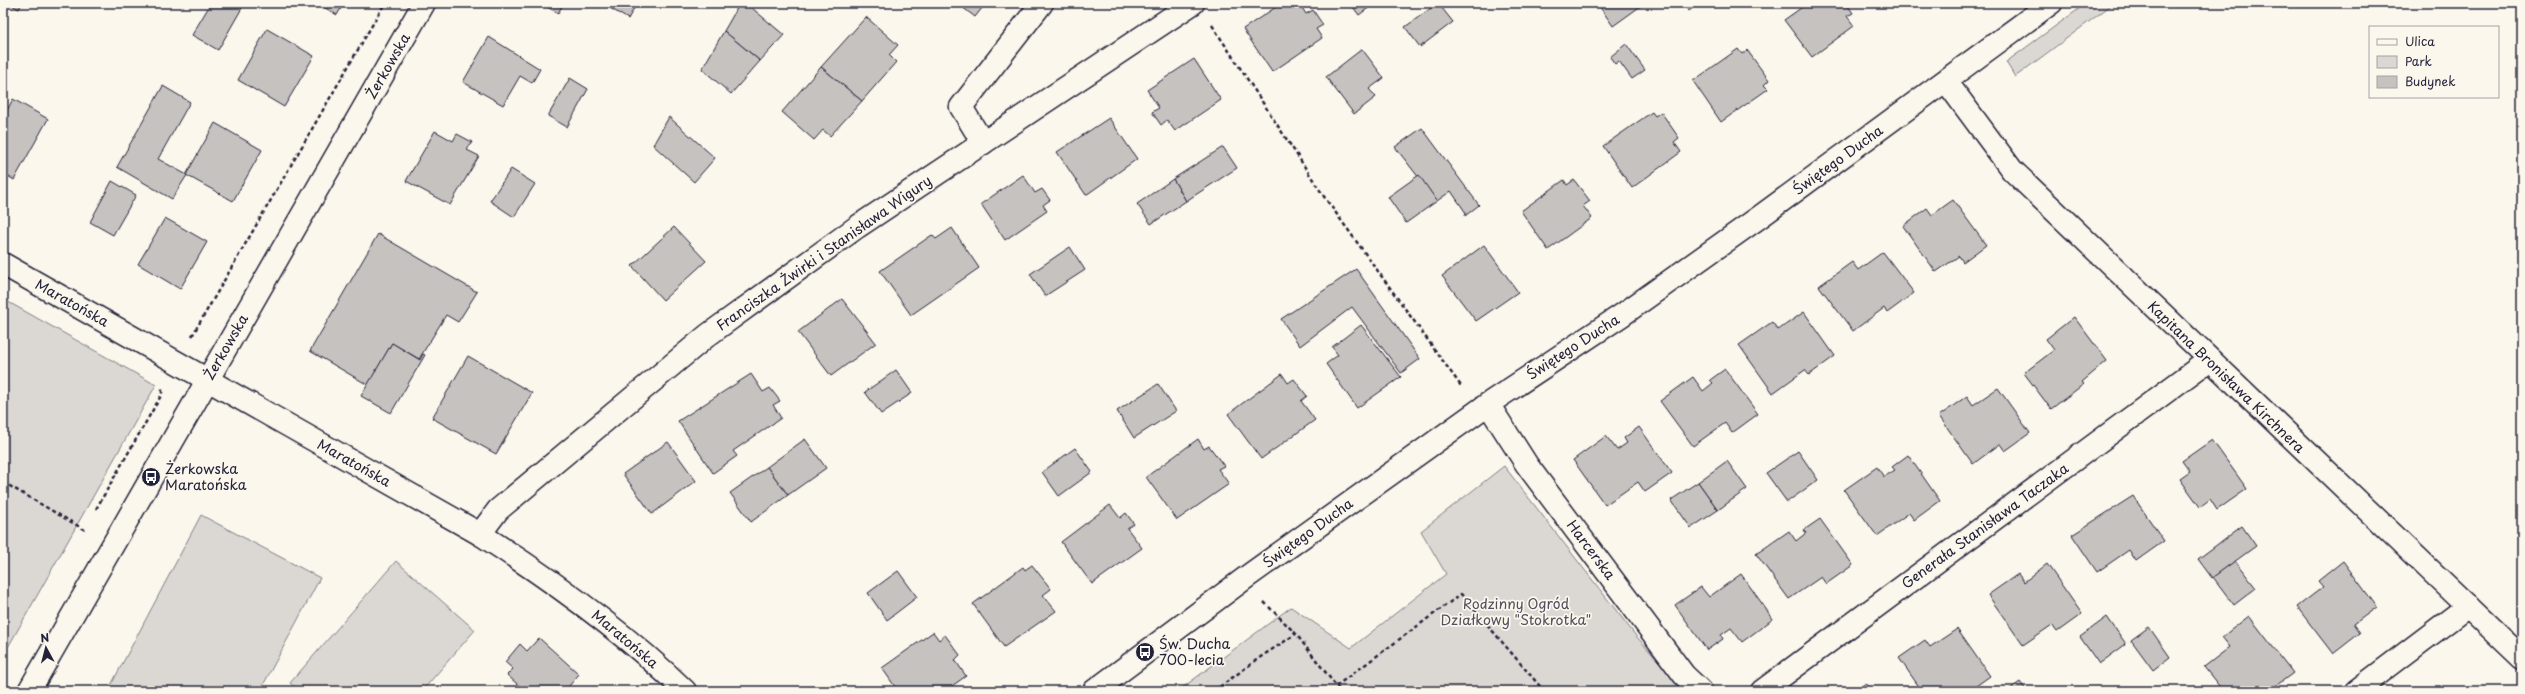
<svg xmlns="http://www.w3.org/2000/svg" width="2525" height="694" viewBox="0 0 2525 694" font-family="'Playpen Sans',sans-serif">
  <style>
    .green { fill: #dbd8d3; stroke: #7e7d87 }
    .building { fill: #c6c2c0; stroke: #22223b }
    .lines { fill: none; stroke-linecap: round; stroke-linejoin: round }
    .minor-casing { stroke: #22223b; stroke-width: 25 }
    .path { stroke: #22223b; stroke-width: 2.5; stroke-dasharray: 4 3; stroke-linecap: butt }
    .minor { stroke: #fbf7ec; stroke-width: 22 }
    .labels { text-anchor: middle; stroke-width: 3.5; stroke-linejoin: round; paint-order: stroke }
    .street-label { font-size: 14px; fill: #22223b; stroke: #fbf7ec }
    .poi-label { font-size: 14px; fill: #22223b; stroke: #fbf7ec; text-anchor: start }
    .park-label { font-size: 14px; fill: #505061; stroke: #fbf7ec }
  </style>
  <rect width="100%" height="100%" fill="#fbf7ec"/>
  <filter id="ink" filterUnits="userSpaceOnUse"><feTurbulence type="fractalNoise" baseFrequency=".025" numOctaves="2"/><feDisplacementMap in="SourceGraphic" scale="8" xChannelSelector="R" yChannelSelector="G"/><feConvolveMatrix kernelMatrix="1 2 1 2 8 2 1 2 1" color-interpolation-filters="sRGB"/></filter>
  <g filter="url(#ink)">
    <g class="green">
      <polygon points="2087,3 2114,3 2015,77 2006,62"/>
      <polygon points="3,299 156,385 3,656"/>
      <polygon points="1504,466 1636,636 1685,691 1178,691 1291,607 1351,648 1446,574 1421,531"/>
      <polygon points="201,515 320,578 260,691 118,691 110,687"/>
      <polygon points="396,561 475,630 422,691 299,691 290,683"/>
    </g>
    <g class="building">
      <polygon points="8,3 22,3 19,9"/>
      <polygon points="211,3 234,3 242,8 218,50 192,35"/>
      <polygon points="317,3 344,3 337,15"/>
      <polygon points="540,3 564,3 558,13"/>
      <polygon points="613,3 637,3 628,19 610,8"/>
      <polygon points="740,3 746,3 784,35 760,61 724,31"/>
      <polygon points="957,3 986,3 975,17"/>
      <polygon points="1282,3 1299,3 1306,14 1313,10 1323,25 1316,29 1322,38 1272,72 1243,29"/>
      <polygon points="1350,3 1375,3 1359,15"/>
      <polygon points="1438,3 1453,22 1420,47 1405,27"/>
      <polygon points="1597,3 1645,3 1613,26"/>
      <polygon points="1683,3 1699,3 1689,11"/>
      <polygon points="1808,3 1846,3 1853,13 1847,16 1854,26 1812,57 1784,20"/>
      <polygon points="866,17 898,45 889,55 896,62 862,101 821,67"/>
      <polygon points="267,29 314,56 284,107 238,80"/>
      <polygon points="724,31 760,61 731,94 702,69"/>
      <polygon points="489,37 540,69 532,83 520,76 503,105 463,82"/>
      <polygon points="1626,44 1645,70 1632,79 1619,61 1615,64 1610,57"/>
      <polygon points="1362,49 1384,78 1369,89 1376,97 1354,114 1326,77"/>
      <polygon points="1738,49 1742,54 1747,50 1769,80 1764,85 1768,89 1721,122 1693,81"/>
      <polygon points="1194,59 1221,100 1175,131 1167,120 1161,125 1152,112 1159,108 1147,90"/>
      <polygon points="821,67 862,101 830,136 823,130 814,140 782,112"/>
      <polygon points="570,78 588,89 567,127 548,116"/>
      <polygon points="163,86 190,102 158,159 187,175 172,199 117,167"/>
      <polygon points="13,99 48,119 14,180 3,173 3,118"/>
      <polygon points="1652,112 1655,116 1661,112 1679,138 1674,142 1681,152 1632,188 1603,146"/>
      <polygon points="669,117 715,158 694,182 653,145"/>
      <polygon points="1109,118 1137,159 1086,195 1057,152"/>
      <polygon points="215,123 262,150 233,201 186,175"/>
      <polygon points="1422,128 1479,205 1465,216 1466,213 1451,191 1437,201 1395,147"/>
      <polygon points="435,131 453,141 457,134 472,142 467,150 479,156 450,205 406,181"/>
      <polygon points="1223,147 1237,168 1186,201 1173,179"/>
      <polygon points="511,169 535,184 514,217 490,201"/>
      <polygon points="1023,175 1035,193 1042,189 1050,200 1043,205 1047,211 1005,240 981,204"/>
      <polygon points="1419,175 1437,201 1406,223 1388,197"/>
      <polygon points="1173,179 1186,201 1151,224 1137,204"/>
      <polygon points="1564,180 1567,185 1574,180 1590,201 1583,206 1592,218 1548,250 1521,211"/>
      <polygon points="112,181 136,195 113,235 90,222"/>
      <polygon points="1953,200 1986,245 1963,262 1959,256 1936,272 1903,226 1927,208 1932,215"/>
      <polygon points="165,218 207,242 180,289 138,264"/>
      <polygon points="674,227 706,261 663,300 632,266"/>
      <polygon points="952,228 979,268 911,315 880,271 932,235 936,239"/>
      <polygon points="378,234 477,292 458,322 446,315 419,359 392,343 368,385 310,351"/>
      <polygon points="1484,245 1518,292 1476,321 1442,276"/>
      <polygon points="1070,247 1085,270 1045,296 1030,274"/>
      <polygon points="1883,252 1914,293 1887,313 1884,308 1853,331 1819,286 1852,262 1858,270"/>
      <polygon points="1356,269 1420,359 1401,373 1352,307 1300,346 1281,319"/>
      <polygon points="842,299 876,343 831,376 798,332"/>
      <polygon points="1804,312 1835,356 1809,375 1805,370 1773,393 1739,345 1772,322 1778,330"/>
      <polygon points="2074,317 2107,361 2082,382 2084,384 2051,409 2024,373 2054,350 2046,339"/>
      <polygon points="1361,325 1401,377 1357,408 1326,364 1338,355 1332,347"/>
      <polygon points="392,343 420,360 423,354 425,355 391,413 361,396"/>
      <polygon points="468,356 532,393 496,454 432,418"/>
      <polygon points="1725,369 1758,414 1732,433 1725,423 1693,446 1660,401 1693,377 1703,391 1713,383 1710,380"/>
      <polygon points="896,370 912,393 881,414 865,392"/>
      <polygon points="751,374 763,392 770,388 780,401 773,405 781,418 733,451 737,456 713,473 678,421"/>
      <polygon points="1282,374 1288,383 1294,379 1307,396 1301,401 1315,420 1261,459 1228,414"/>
      <polygon points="1158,384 1176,411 1134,438 1117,411"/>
      <polygon points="1998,388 2030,433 2005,451 2000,444 1973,464 1939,416 1967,396 1973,405"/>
      <polygon points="1639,427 1672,473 1645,492 1638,482 1605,505 1573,460 1606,436 1617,450 1627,443 1624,438"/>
      <polygon points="805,439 826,468 788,495 767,467"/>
      <polygon points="1198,439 1204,449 1209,446 1224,466 1218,469 1229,484 1177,520 1146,477"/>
      <polygon points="2212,440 2247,489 2217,510 2210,499 2200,507 2180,479 2190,472 2182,461"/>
      <polygon points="668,442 696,481 652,514 623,474"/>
      <polygon points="1075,448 1092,472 1059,496 1042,472"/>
      <polygon points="1798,451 1818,480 1787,502 1766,473"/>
      <polygon points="1908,455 1940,501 1914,520 1909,513 1877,536 1844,490 1877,467 1884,477 1895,470 1892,467"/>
      <polygon points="1727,461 1747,489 1718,510 1698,482"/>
      <polygon points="767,467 788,495 751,522 730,493"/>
      <polygon points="1698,482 1718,510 1691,528 1671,500"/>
      <polygon points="2133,496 2164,541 2136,561 2129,550 2097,572 2072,535"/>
      <polygon points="1110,505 1120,518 1126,513 1134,524 1127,528 1142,548 1092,584 1061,542"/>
      <polygon points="1820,519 1853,565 1826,584 1821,577 1789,599 1756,554 1789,531 1796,541 1806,533 1804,530"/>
      <polygon points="2242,526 2256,546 2212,578 2198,559"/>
      <polygon points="2235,561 2256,588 2234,605 2213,577"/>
      <polygon points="2343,561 2377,607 2354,624 2360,633 2333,654 2297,607 2323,587 2318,581"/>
      <polygon points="2047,564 2082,614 2057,632 2052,625 2023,645 1988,595 2018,574 2024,582"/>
      <polygon points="1032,565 1051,589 1043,595 1056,611 1004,647 973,604 1023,567 1025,570"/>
      <polygon points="898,571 917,597 887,620 868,593"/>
      <polygon points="1741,574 1773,619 1742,642 1731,628 1721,635 1723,639 1707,650 1675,605 1701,587 1709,597"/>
      <polygon points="2249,616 2293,673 2273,688 2271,685 2264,691 2223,691 2204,667 2230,647 2222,637"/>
      <polygon points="2107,617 2126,644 2099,664 2080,637"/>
      <polygon points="2149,627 2170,657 2153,670 2131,640"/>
      <polygon points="1957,629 1990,676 1969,691 1958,691 1955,687 1950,691 1922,691 1899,658 1925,640 1930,647"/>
      <polygon points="933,632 939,640 945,635 960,655 955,660 966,676 945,691 898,691 882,668"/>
      <polygon points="539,638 579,674 565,691 525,691 507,675 513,669 505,662 520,644 527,651"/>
      <polygon points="2020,682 2027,691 2007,691"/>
      <polygon points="1866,683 1872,691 1855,691"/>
    </g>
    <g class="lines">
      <defs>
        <g id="minor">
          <polyline points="1946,81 2012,170 2522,658"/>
          <polyline points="983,143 961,107 1042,3"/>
          <path d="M3,264L480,534C552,580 623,631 685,691"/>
          <polyline points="1488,404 1527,465 1684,675 1701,691"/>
          <polyline points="480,534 498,510 708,335 857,227 1193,3"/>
          <polyline points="29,691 424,3"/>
          <polyline points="1094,691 1248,576 1488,404 1622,315 1761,216 2051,3"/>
          <polyline points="1762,691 2209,360"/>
          <polyline points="2356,691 2468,606"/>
        </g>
      </defs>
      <use href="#minor" class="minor-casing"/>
      <g class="path">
        <polyline points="1212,25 1325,198 1461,386"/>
        <polyline points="192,336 385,3"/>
        <polyline points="3,482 85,530"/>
        <polyline points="96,509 162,394 162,389"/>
        <polyline points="1264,602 1296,634 1340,691"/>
        <polyline points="1336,686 1461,594 1544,691"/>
        <polyline points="1214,691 1262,656 1296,634"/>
      </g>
      <use href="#minor" class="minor"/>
    </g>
  </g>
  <defs>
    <symbol id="bus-disc" viewBox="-11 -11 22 22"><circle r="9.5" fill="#22223b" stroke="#fbf7ec"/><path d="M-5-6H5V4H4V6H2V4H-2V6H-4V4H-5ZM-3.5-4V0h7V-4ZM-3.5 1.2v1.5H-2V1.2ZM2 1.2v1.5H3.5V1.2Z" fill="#fff"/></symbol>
  </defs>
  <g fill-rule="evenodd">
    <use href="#bus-disc" x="140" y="466" width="22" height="22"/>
    <use href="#bus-disc" x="1134" y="641" width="22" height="22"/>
  </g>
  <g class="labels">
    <g class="street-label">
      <text transform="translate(388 66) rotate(-60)" y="5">Żerkowska</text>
      <text transform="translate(1838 160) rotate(-36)" y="5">Świętego Ducha</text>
      <text transform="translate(824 253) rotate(-35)" y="5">Franciszka Żwirki i Stanisława Wigury</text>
      <text transform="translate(72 303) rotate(29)" y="5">Maratońska</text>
      <text transform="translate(226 347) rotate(-60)" y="5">Żerkowska</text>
      <text transform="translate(1573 347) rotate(-33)" y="5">Świętego Ducha</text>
      <text transform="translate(2226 377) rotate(44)" y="5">Kapitana Bronisława Kirchnera</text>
      <text transform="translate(354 463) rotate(29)" y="5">Maratońska</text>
      <text transform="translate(1985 526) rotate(-36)" y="5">Generała Stanisława Taczaka</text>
      <text transform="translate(1308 533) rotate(-36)" y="5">Świętego Ducha</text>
      <text transform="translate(1591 550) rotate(53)" y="5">Harcerska</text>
      <text transform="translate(625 639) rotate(40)" y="5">Maratońska</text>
    </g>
    <g class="poi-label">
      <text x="165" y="474">Żerkowska<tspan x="165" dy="16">Maratońska</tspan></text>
      <text x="1159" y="649">Św. Ducha<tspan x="1159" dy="16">700-lecia</tspan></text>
    </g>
    <g class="park-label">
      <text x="1516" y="609">Rodzinny Ogród<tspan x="1516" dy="16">Działkowy "Stokrotka"</tspan></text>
    </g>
  </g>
  <rect width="2525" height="694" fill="none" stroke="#fbf7ec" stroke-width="16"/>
  <rect x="8" y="8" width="2509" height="678" fill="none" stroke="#22223b" stroke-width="1.5" filter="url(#ink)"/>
  <rect x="2369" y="26" width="130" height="72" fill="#fbf7ec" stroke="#a4a2a5"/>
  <rect x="2377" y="39" width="20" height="6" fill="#fbf7ec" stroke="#a4a2a5"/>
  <text x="2405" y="46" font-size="12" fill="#22223b">Ulica</text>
  <rect x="2377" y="56" width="20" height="12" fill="#dbd8d3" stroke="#a4a2a5"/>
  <text x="2405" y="66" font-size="12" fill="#22223b">Park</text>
  <rect x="2377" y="76" width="20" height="12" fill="#c6c2c0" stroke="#a4a2a5"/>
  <text x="2405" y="86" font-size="12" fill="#22223b">Budynek</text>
  <g transform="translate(46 648) rotate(353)" stroke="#fbf7ec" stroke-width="3" paint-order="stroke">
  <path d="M0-3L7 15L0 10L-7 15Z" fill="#22223b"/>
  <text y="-6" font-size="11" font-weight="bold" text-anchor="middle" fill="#22223b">N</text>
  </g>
</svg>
